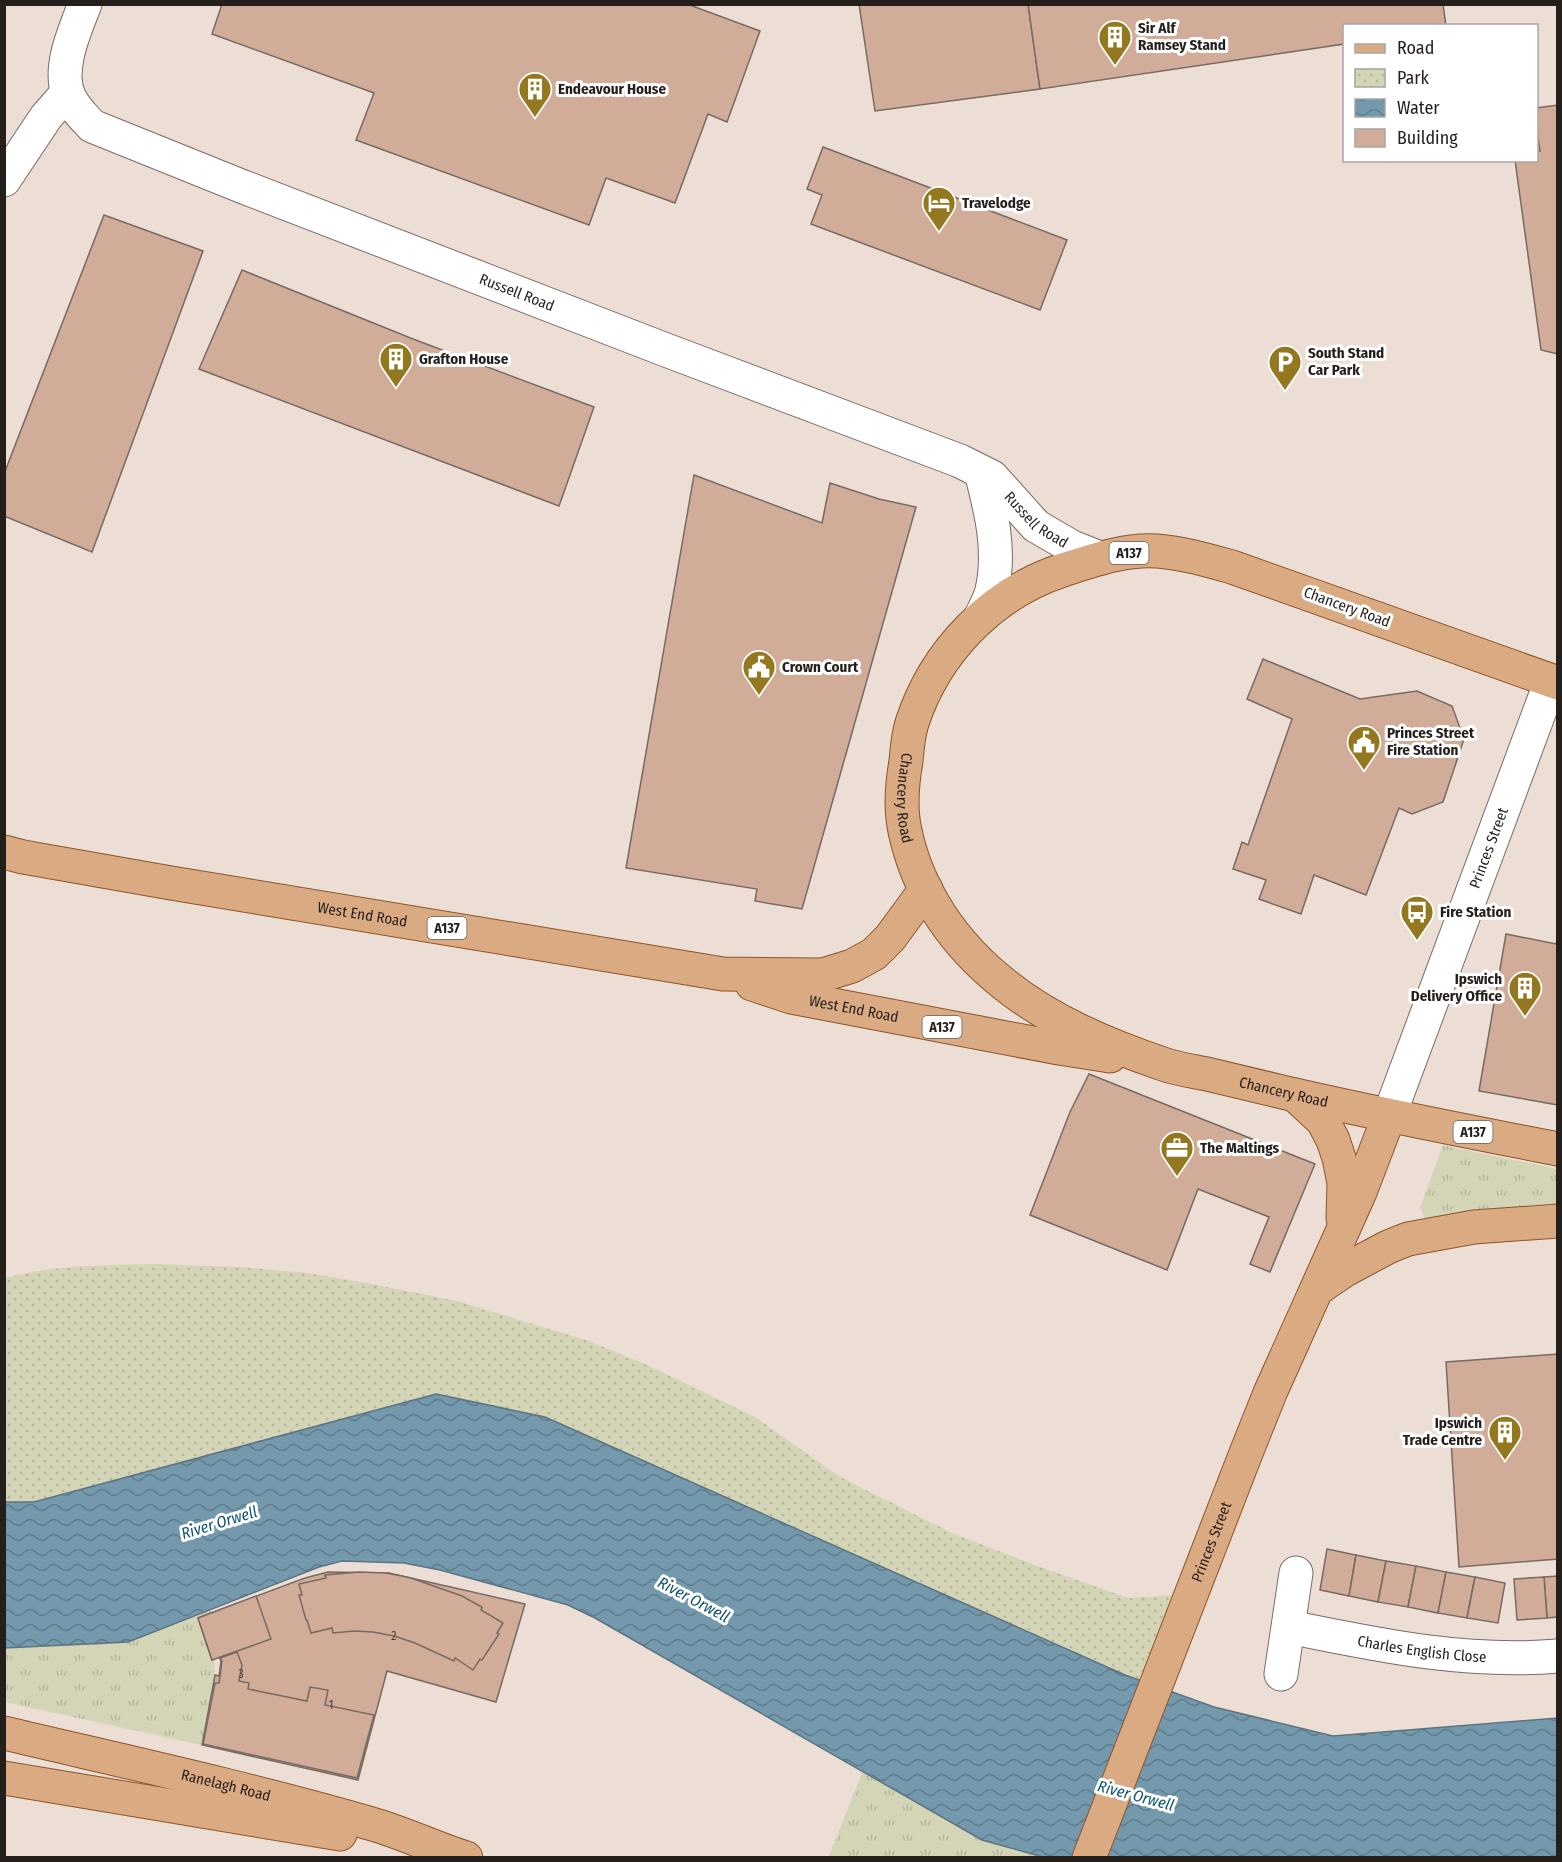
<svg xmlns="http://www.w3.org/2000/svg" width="1562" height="1862" viewBox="0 0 1562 1862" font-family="'Fira Sans Condensed',sans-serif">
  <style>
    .grass { fill: url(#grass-tufts) }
    .park { fill: url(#park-dots) }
    .water { fill: url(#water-waves); stroke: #5c7482; stroke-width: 1.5 }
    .building { fill: #d1ad99; stroke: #786a63; stroke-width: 1.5 }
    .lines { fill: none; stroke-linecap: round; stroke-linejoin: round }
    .minor-casing { stroke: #796b64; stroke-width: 35 }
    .major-casing { stroke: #8b5529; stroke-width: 35 }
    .minor { stroke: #fff; stroke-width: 33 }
    .major { stroke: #daaa83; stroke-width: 33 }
    .labels { text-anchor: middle; stroke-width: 6; stroke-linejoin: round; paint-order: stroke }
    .number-label { font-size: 12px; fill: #50423b }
    .shield { fill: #fff; stroke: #666260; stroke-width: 1.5 }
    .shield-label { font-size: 14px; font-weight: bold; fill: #251f1c }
    .poi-label { font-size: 15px; font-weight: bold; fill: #251f1c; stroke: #fff; text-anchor: start }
    .street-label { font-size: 15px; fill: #251f1c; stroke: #fff }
    .water-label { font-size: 16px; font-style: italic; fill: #0c5471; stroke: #fff }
  </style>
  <defs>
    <pattern id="grass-tufts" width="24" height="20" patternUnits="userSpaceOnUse" patternTransform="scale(1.5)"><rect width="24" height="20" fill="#d3d5b6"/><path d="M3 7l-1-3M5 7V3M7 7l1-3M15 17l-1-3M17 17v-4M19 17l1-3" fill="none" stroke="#b5b69c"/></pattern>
    <pattern id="park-dots" width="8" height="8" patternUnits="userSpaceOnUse" patternTransform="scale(1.5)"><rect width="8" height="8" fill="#d3d5b6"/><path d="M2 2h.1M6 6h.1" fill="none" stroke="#b5b69c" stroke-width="1.8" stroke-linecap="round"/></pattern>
    <pattern id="water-waves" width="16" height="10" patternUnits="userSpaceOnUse" patternTransform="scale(1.5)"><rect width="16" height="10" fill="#7499ad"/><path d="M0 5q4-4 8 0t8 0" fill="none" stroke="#5f7c8c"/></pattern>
  </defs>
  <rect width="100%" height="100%" fill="#edded5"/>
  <g class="grass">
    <polygon points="1443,1145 1557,1169 1557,1208 1426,1221 1420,1208"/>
    <polygon points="211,1610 215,1671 201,1745 5,1702 5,1648 128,1642"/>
    <polygon points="863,1771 982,1840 1043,1857 828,1858"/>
  </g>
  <path class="park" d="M154,1264L238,1267L308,1273L371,1284L457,1301L589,1341L645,1364L755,1417L840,1477L954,1534L1032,1564L1128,1598L1190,1594L1170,1692L1125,1675L545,1417L34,1502H5V1278C53,1265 104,1265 154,1264Z"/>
  <polygon class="water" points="436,1394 545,1417 1125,1675 1214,1707 1333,1736 1557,1718 1557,1857 1043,1857 982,1840 595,1618 568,1605 440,1570 404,1563 342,1561 319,1567 128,1642 5,1648 5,1502 34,1502"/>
  <g class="building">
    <polygon points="222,4 687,4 760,31 727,122 708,114 675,203 606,178 589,225 356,140 374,93 212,34"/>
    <polygon points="859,4 1028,4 1040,89 875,111"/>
    <polygon points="1028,4 1443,4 1446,26 1344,26 1344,44 1040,89"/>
    <polygon points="1558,105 1558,354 1541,350 1515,160 1536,160 1536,151 1540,151 1536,124 1536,108"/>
    <polygon points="823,147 1067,240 1040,310 811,224 822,195 807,189"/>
    <polygon points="104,215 203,251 92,552 4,516 4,474"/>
    <polygon points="242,270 413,339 594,407 559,506 199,369"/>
    <polygon points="694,475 822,523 830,483 879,499 916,507 802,909 755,901 757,889 626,868"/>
    <polygon points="1263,659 1360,699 1417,691 1452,706 1464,739 1443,802 1412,814 1399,808 1366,895 1314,875 1301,914 1259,899 1266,880 1233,869 1242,842 1248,845 1292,719 1247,699"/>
    <polygon points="1506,934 1556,944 1558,937 1558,1105 1479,1091"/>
    <polygon points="1089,1074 1315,1164 1270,1272 1250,1264 1269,1217 1198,1189 1167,1270 1030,1215 1070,1112"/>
    <polygon points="1558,1354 1558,1559 1459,1567 1446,1362"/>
    <polygon points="1327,1549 1356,1555 1349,1596 1320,1590"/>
    <polygon points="1356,1555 1386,1561 1378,1602 1349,1596"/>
    <polygon points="1386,1561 1416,1566 1408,1607 1378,1602"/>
    <polygon points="1416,1566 1446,1572 1438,1613 1408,1607"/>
    <polygon points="328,1572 389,1573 525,1604 496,1702 387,1671 358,1780 202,1745 215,1675 219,1676 221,1661 219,1657 212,1660 198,1618 305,1578"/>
    <polygon points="359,1572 386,1573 411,1578 462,1596 482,1607 481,1610 503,1623 497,1633 499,1634 482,1660 480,1659 473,1670 455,1658 454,1661 415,1643 394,1636 373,1632 354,1631 333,1633 332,1628 311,1633 307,1620 306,1620 299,1595 302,1595 299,1584 326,1578 325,1575"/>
    <polygon points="1446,1572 1475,1577 1467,1618 1438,1613"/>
    <polygon points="1558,1576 1558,1617 1547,1618 1544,1577"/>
    <polygon points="1475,1577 1505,1583 1498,1623 1467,1618"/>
    <polygon points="1544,1577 1547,1618 1517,1620 1514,1579"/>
    <polygon points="256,1596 271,1639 212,1660 198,1618"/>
    <polygon points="237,1652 242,1665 239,1681 249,1683 248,1689 307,1701 310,1687 328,1690 325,1705 374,1715 357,1778 203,1744 215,1683 219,1683 222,1661 220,1658"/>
  </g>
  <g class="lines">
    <defs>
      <g id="minor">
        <path id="s1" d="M85,4C75,30 57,69 69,96C74,108 83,116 92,126L241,186L666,350L960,461L992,477L1036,526L1072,547L1100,558"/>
        <polyline points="4,180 46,117 67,93"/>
        <path d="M981,472C991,511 1001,550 992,590C990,599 985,608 981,616"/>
        <path id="s2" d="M1389,1116L1551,681"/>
        <path id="s3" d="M1289,1627C1378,1645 1466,1664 1558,1656"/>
        <polyline points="1281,1674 1296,1573"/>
      </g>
      <g id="major">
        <path id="s4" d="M1558,683L1232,567C1207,560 1183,553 1157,551C1125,549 1094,560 1063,570C992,593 935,652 912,723C908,735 907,749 906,761C902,784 900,809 905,831C918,893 955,945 1004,984C1050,1021 1107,1045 1163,1064C1177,1069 1192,1071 1207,1074C1232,1080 1257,1086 1282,1092C1373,1113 1465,1131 1558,1149"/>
        <path id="s5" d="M4,852L23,857L171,883L723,974L823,975L852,966L874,954L890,938L926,889"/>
        <path id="s6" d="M752,984L791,997L1059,1048L1110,1056"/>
        <polyline points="1295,1095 1323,1121 1333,1140 1339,1158 1344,1183 1343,1218"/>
        <polyline points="1317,1289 1345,1270 1388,1247 1408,1239 1474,1227 1558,1221"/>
        <path id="s7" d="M4,1733C127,1762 251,1789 372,1824C404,1833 434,1848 466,1858"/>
        <polyline points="4,1778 340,1834"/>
        <path id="s8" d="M1089,1858L1246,1453L1270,1393L1360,1192L1389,1116"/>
      </g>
    </defs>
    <use href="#minor" class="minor-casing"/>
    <use href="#major" class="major-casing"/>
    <use href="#minor" class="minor"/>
    <use href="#major" class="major"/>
  </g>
  <defs>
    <symbol id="building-pin" viewBox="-11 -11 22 30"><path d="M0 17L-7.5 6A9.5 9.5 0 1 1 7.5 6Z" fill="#94781f" stroke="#fff"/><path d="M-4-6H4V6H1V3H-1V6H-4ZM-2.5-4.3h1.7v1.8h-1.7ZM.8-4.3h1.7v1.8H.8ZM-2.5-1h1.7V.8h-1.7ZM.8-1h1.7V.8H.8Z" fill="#fff"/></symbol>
    <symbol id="hotel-pin" viewBox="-11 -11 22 30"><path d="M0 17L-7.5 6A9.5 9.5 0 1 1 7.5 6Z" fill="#94781f" stroke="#fff"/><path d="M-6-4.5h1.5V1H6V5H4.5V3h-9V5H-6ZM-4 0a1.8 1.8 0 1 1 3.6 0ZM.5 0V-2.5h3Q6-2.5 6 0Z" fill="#fff"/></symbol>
    <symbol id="parking-pin" viewBox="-11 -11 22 30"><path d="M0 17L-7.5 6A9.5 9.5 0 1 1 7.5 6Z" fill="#94781f" stroke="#fff"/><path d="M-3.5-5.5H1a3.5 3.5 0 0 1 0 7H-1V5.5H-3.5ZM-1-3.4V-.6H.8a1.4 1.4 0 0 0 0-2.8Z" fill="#fff"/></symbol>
    <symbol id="civic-pin" viewBox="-11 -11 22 30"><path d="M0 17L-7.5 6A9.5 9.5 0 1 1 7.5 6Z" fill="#94781f" stroke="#fff"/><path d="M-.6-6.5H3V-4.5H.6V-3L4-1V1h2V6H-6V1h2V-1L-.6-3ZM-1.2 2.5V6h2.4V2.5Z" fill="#fff"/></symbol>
    <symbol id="bus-pin" viewBox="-11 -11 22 30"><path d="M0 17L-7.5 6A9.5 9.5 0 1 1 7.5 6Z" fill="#94781f" stroke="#fff"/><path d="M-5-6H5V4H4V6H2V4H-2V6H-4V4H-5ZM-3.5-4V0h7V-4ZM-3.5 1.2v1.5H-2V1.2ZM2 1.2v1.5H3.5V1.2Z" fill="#fff"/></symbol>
    <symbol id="office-pin" viewBox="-11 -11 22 30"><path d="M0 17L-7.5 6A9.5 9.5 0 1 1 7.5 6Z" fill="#94781f" stroke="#fff"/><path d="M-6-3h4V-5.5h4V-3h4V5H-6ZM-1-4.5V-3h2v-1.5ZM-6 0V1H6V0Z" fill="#fff"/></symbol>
  </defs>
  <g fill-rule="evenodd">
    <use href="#building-pin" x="1096" y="18" width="38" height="52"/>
    <use href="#building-pin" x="516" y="70" width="38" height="52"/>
    <use href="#hotel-pin" x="920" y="184" width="38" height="52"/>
    <use href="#building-pin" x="377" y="340" width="38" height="52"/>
    <use href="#parking-pin" x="1266" y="343" width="38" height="52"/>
    <use href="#civic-pin" x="740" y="648" width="38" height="52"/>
    <use href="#civic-pin" x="1345" y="723" width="38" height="52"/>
    <use href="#bus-pin" x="1398" y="893" width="38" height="52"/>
    <use href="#building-pin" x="1506" y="969" width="38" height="52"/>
    <use href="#office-pin" x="1158" y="1129" width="38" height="52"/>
    <use href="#building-pin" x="1486" y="1413" width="38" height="52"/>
  </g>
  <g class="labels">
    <g class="number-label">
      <text x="394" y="1640">2</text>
      <text x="241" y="1678">3</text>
      <text x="331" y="1709">1</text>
    </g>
    <g class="shield">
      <rect x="1109.5" y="542" width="39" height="22" rx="4.5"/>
      <rect x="427.5" y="917" width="39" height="22" rx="4.5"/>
      <rect x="922.5" y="1016" width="39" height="22" rx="4.5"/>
      <rect x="1453.5" y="1121" width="39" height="22" rx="4.5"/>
    </g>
    <g class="shield-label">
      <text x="1129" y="558">A137</text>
      <text x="447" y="933">A137</text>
      <text x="942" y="1032">A137</text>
      <text x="1473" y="1137">A137</text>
    </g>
    <g class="poi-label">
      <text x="1138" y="33">Sir Alf<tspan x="1138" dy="17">Ramsey Stand</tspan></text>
      <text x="558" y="94">Endeavour House</text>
      <text x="962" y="208">Travelodge</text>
      <text x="1308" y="358">South Stand<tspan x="1308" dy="17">Car Park</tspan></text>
      <text x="419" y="364">Grafton House</text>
      <text x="782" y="672">Crown Court</text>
      <text x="1387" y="738">Princes Street<tspan x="1387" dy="17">Fire Station</tspan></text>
      <text x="1440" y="917">Fire Station</text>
      <text x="1502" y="984" text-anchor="end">Ipswich<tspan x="1502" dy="17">Delivery Office</tspan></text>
      <text x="1200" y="1153">The Maltings</text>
      <text x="1482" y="1428" text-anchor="end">Ipswich<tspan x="1482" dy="17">Trade Centre</tspan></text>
    </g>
    <g class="street-label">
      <text dy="5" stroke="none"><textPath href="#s1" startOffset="590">Russell Road</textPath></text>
      <text dy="5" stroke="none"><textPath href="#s1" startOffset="1162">Russell Road</textPath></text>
      <text transform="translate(1347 607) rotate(20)" y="5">Chancery Road</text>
      <text dy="5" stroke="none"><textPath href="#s4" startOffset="818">Chancery Road</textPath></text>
      <text dy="5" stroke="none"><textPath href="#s2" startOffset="286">Princes Street</textPath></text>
      <text dy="5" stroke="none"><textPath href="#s5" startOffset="364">West End Road</textPath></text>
      <text dy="5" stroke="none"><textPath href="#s6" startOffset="105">West End Road</textPath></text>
      <text dy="5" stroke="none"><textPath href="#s4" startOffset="1340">Chancery Road</textPath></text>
      <text dy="5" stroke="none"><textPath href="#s8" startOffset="339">Princes Street</textPath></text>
      <text dy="5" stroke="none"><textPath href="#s3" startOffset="135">Charles English Close</textPath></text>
      <text dy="5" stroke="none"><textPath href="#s7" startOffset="228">Ranelagh Road</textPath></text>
    </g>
    <g class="water-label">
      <text transform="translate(219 1522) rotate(-17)" y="6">River Orwell</text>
      <text transform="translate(694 1599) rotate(28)" y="6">River Orwell</text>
      <text transform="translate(1136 1795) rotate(15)" y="6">River Orwell</text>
    </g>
  </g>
  <rect width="1562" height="1862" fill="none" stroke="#251f1c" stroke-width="12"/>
  <rect x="1343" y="24" width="195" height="138" fill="#ffffff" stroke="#a8a5a4" stroke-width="1.5"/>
  <rect x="1355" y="44" width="30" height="9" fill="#daaa83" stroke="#a8a5a4" stroke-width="1.5"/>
  <text x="1397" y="54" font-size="18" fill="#251f1c">Road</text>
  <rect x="1355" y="69" width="30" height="18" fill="url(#park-dots)" stroke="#a8a5a4" stroke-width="1.5"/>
  <text x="1397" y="84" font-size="18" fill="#251f1c">Park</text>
  <rect x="1355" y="99" width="30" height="18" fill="url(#water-waves)" stroke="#a8a5a4" stroke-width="1.5"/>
  <text x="1397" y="114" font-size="18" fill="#251f1c">Water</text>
  <rect x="1355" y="129" width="30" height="18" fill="#d1ad99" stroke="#a8a5a4" stroke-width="1.5"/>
  <text x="1397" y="144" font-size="18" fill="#251f1c">Building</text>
</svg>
